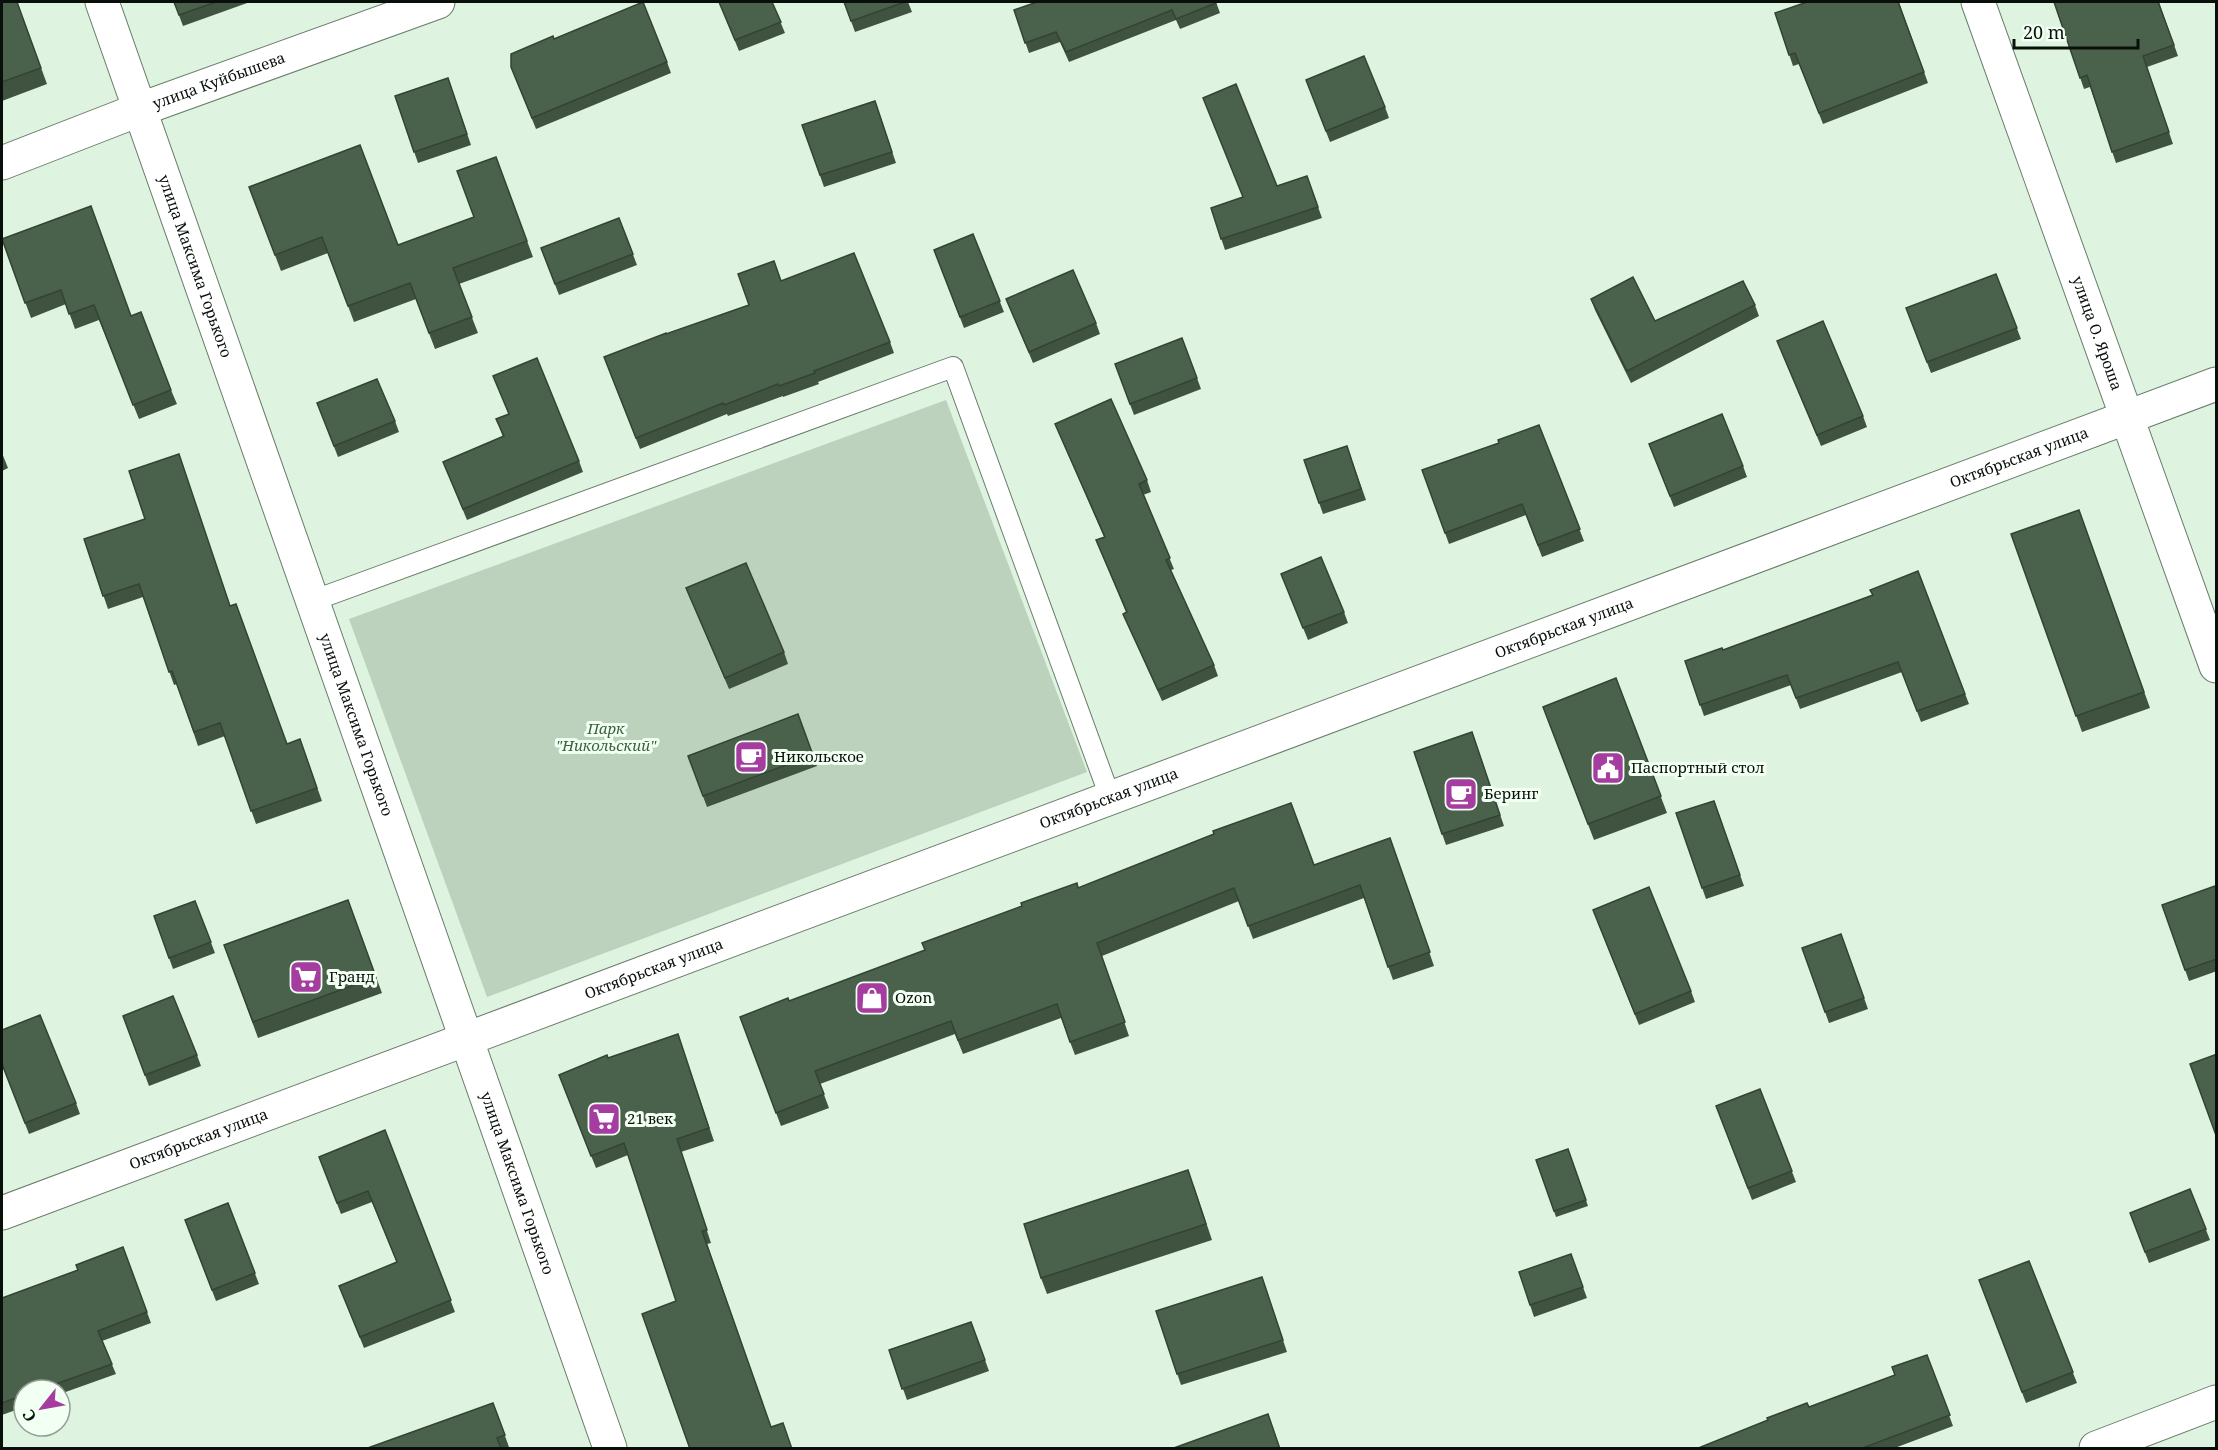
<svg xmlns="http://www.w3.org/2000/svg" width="2218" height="1450" viewBox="0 0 2218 1450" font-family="'Noto Serif',serif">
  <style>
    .green { fill: #bcd2bd }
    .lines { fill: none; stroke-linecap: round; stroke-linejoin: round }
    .service-casing { stroke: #697c6a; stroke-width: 22 }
    .minor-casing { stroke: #697c6a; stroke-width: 35 }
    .secondary-casing { stroke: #697c6a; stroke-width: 35 }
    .service { stroke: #fff; stroke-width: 20 }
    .minor { stroke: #fff; stroke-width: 33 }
    .secondary { stroke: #fff; stroke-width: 33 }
    .wall { fill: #405340 }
    .building { fill: #4a614b; stroke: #344434; stroke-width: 1.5 }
    .labels { text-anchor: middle; stroke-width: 6; stroke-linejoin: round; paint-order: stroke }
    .street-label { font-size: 15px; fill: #09100a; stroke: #f2fff3 }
    .park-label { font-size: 15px; font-style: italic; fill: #3b633e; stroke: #f2fff3 }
    .poi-label { font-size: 15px; fill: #09100a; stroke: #f2fff3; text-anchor: start }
  </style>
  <rect width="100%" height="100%" fill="#dff4e0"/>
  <polygon class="green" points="946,400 1087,772 487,997 349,619"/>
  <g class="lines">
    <defs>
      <polyline id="service" points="312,601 953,367 1110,797"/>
      <g id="minor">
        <path id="s1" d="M102,2L610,1448"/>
        <path id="s2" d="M2,163L141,109L438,2"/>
        <polyline points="2096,1448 2216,1402"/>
      </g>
      <g id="secondary">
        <path id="s3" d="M1978,2L2216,666"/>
        <path id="s4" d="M2,1213L2216,384"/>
      </g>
    </defs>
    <use href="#service" class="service-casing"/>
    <use href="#minor" class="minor-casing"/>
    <use href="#secondary" class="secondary-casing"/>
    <use href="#service" class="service"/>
    <use href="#minor" class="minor"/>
    <use href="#secondary" class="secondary"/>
  </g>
  <g class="wall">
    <polygon points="2,2 17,2 47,84 2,101"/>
    <polygon points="174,2 250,2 183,26"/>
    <polygon points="719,2 772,2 785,33 739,51"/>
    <polygon points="844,2 908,2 912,12 855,32"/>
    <polygon points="1216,2 1220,13 1180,29 1176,20 1069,62 1060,42 1029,53 1014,10"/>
    <polygon points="1899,2 1928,83 1823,124 1799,64 1793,66 1775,13"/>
    <polygon points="2054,2 2159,2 2178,56 2147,67 2173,144 2116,163 2090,87 2084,89"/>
    <polygon points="554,39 667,62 671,73 536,129 511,67"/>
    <polygon points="448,78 471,145 418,163 395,96"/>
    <polygon points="1306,80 1385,107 1389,118 1330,142"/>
    <polygon points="875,101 896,163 824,187 802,125"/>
    <polygon points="496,157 533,257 459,284 478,333 435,349 416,299 354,322 328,253 281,271 249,187 398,245 474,217"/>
    <polygon points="1307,176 1322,218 1225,250 1211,208"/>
    <polygon points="619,218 637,265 559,295 541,248"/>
    <polygon points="973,234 1004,312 964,328 934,250"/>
    <polygon points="2,239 131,316 171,390 177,404 139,419 99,320 75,329 66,304 31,318"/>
    <polygon points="1996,274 2021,339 1931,373 1906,308"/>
    <polygon points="781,281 890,342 894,353 818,382 819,384 783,397 783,396 728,416 727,414 640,449 608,368 749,305"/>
    <polygon points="1006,299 1096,323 1100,334 1033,363"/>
    <polygon points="1591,299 1655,321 1755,305 1759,316 1631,383 1595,310"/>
    <polygon points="1777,341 1863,416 1867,427 1821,446"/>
    <polygon points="1115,364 1197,378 1201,389 1134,415"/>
    <polygon points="493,376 579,461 583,472 467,520 443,462 503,437 496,419 509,414"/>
    <polygon points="317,403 395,421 399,432 338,457"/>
    <polygon points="1055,424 1147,480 1151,492 1143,495 1174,569 1171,570 1214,665 1218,676 1162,701 1128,625 1123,614 1126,612 1096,540 1104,537"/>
    <polygon points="1539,425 1584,541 1542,557 1526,515 1449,544 1422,470 1499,443"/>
    <polygon points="1649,444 1743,466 1747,477 1674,507"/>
    <polygon points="1347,446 1366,500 1323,514 1304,460"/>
    <polygon points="2,453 8,468 2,471"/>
    <polygon points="2079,510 2150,708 2082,732 2011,534"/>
    <polygon points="84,539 231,606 287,744 300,739 322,801 256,824 225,736 198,746 177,684 174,685 143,597 108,609"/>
    <polygon points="1918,571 1969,704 1921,722 1902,672 1800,709 1791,685 1704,716 1685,661 1723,650 1873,595"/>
    <polygon points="1281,574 1344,612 1348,623 1308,640"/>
    <polygon points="686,588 784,652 788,664 729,689"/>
    <polygon points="1616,678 1667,813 1594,840 1549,723"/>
    <polygon points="798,714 817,766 707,807 688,756"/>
    <polygon points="1472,732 1504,826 1446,845 1414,752"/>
    <polygon points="1714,801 1744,886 1706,899 1676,813"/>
    <polygon points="1390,838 1434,966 1393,980 1364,898 1253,939 1239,901 1102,956 1129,1036 1075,1055 1061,1018 963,1054 955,1034 820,1084 829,1108 781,1126 740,1017 789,1001 925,950 1078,888 1314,865"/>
    <polygon points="2217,891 2217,971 2189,981 2162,905"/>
    <polygon points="348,900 382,993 258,1038 224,945"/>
    <polygon points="195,901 215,953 173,969 154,916"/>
    <polygon points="1597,921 1691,991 1695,1002 1639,1025"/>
    <polygon points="1841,934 1868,1009 1829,1023 1802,948"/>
    <polygon points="123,1016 197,1055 201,1066 149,1086"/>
    <polygon points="682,1047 714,1141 681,1152 711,1243 707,1244 771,1427 792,1449 690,1449 676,1301 628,1155 596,1168 564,1088 608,1058"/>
    <polygon points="2,1065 76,1103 80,1114 29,1134"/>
    <polygon points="1760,1089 1796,1182 1752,1200 1716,1106"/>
    <polygon points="385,1130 455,1312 364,1348 339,1286 397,1263 372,1202 341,1214 319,1157"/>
    <polygon points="1568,1149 1588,1206 1556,1217 1536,1160"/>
    <polygon points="1194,1186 1212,1240 1047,1294 1041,1278"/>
    <polygon points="2190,1189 2210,1240 2149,1263 2130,1213"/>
    <polygon points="228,1203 259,1284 216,1301 185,1220"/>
    <polygon points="123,1247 151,1323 102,1341 116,1374 60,1394 60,1390 24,1390 24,1407 2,1415 2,1353 78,1270"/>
    <polygon points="1571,1254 1587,1298 1534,1317 1519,1272"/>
    <polygon points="2029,1261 2077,1383 2026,1403 1979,1280"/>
    <polygon points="1262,1277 1287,1352 1181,1385 1156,1311"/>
    <polygon points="971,1322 989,1371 907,1400 889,1350"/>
    <polygon points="1927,1355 1953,1426 1892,1449 1696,1449 1895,1375"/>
    <polygon points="493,1403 509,1447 503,1449 365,1449"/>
  </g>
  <g class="building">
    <polygon points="2,2 17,2 41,68 2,82"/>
    <polygon points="174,2 216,2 179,15"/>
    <polygon points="643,2 667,62 532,118 511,67 511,54 553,36 554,39"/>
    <polygon points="719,2 772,2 781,22 735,40"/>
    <polygon points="844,2 905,2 851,21"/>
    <polygon points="1037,2 1216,2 1216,3 1176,19 1172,10 1066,52 1056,32 1025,43 1014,10"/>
    <polygon points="1807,2 1898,2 1924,72 1819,113 1795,53 1789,55 1775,13"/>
    <polygon points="2054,2 2158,2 2174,45 2143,56 2169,132 2112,152 2087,75 2080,78"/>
    <polygon points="1364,56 1385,107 1326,131 1306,80"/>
    <polygon points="448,78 467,134 414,152 395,96"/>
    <polygon points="1236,84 1277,186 1307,176 1318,207 1221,239 1211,208 1243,197 1203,98"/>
    <polygon points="875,101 892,152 820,175 802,125"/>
    <polygon points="360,145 398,245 474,217 457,171 496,157 527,241 453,268 472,317 429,333 410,283 348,306 322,237 275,255 249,187"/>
    <polygon points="91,206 131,316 141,312 171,390 133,405 94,305 69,314 61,290 25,303 2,239"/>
    <polygon points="619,218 633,254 555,284 541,248"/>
    <polygon points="973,234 1000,301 960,317 934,250"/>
    <polygon points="854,253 890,342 814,371 815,373 779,386 778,384 724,405 723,403 636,438 604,357 666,333 666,334 749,305 738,274 774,261 781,281"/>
    <polygon points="1073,270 1096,323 1029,352 1006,299"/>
    <polygon points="1996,274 2017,328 1927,362 1906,308"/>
    <polygon points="1633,277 1655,321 1743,281 1755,305 1627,371 1591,299"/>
    <polygon points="1823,321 1863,416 1817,435 1777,341"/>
    <polygon points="1182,338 1197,378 1130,404 1115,364"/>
    <polygon points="537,358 579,461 463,509 443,462 504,436 496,419 509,414 493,376"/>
    <polygon points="377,379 395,421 334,446 317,403"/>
    <polygon points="1111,399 1147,480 1139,484 1170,558 1166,560 1214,665 1158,690 1123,614 1127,612 1096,540 1105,537 1055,424"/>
    <polygon points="1722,414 1743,466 1670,496 1649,444"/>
    <polygon points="1539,425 1580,529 1538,545 1522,504 1445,533 1422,470 1499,443 1498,440"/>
    <polygon points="1347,446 1361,489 1319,503 1304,460"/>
    <polygon points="179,454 230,606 236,604 287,744 300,739 317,788 251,811 220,723 194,732 172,671 169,672 139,584 103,596 84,539 145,519 129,471"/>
    <polygon points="2079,510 2144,692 2076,716 2011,534"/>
    <polygon points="1321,557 1344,612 1303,628 1281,574"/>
    <polygon points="746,563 784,652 725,678 686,588"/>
    <polygon points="1918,571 1965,694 1917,711 1898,662 1796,698 1787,675 1700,705 1685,661 1722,648 1723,650 1873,595 1870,590"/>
    <polygon points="1616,678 1661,796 1588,824 1543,707"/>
    <polygon points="798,714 813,755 703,796 688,756"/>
    <polygon points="1472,732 1500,815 1442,834 1414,752"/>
    <polygon points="1714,801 1740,875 1702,888 1676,813"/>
    <polygon points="1291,803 1314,865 1390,838 1430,952 1388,967 1360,885 1248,926 1234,888 1097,943 1125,1022 1070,1042 1057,1004 958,1040 951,1021 815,1071 824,1094 776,1113 740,1017 788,998 789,1001 925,950 922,943 1022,906 1021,903 1077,883 1078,888 1214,834 1213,831"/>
    <polygon points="2215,886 2217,891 2217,959 2185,970 2162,905"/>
    <polygon points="1649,887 1691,991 1635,1014 1593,910"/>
    <polygon points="348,900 376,977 253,1022 224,945"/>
    <polygon points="195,901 211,942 169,958 154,916"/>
    <polygon points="1841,934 1864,998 1825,1012 1802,948"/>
    <polygon points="173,996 197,1055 145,1075 123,1016"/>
    <polygon points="40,1015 76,1103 25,1123 2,1064 2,1030"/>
    <polygon points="678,1034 709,1128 677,1139 707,1230 702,1231 771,1427 783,1423 792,1449 690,1449 642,1314 676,1301 624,1143 591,1156 559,1075 607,1055 608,1058"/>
    <polygon points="2217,1054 2217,1138 2190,1064"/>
    <polygon points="1760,1089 1792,1171 1748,1188 1716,1106"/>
    <polygon points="385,1130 451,1300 360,1337 339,1286 397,1262 368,1191 337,1203 319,1157"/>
    <polygon points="1568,1149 1586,1200 1554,1211 1536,1160"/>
    <polygon points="1188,1170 1206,1224 1041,1278 1024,1224"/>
    <polygon points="2190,1189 2206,1229 2145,1252 2130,1213"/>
    <polygon points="228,1203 255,1273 212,1290 185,1220"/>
    <polygon points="123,1247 147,1312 98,1331 112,1364 39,1390 24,1390 24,1395 2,1403 2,1298 78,1270 76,1265"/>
    <polygon points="1571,1254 1583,1287 1530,1305 1519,1272"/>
    <polygon points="2029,1261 2073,1372 2022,1392 1979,1280"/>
    <polygon points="1262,1277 1283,1340 1177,1374 1156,1311"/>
    <polygon points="971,1322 985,1360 902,1389 889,1350"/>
    <polygon points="1927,1355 1950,1415 1860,1449 1696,1449 1768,1420 1767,1418 1807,1403 1809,1407 1895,1375 1892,1367"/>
    <polygon points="493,1403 505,1435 497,1438 501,1449 365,1449"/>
    <polygon points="1268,1414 1280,1449 1171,1449"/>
  </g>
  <defs>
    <symbol id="cafe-square" viewBox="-11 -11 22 22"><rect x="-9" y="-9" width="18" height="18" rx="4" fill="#a53da0" stroke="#f2fff3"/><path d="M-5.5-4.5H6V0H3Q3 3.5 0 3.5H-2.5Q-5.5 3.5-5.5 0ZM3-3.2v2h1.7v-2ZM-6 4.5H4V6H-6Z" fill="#fff"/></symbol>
    <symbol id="civic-square" viewBox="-11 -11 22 22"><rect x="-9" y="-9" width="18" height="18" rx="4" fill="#a53da0" stroke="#f2fff3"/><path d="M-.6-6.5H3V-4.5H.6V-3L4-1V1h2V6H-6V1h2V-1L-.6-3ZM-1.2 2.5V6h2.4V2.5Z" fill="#fff"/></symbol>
    <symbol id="supermarket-square" viewBox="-11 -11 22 22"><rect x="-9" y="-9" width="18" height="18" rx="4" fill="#a53da0" stroke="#f2fff3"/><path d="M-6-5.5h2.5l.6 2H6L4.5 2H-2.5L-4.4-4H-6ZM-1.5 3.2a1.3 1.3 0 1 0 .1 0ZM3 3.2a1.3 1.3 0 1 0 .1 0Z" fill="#fff"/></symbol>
    <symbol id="shop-square" viewBox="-11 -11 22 22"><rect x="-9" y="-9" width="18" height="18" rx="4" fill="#a53da0" stroke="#f2fff3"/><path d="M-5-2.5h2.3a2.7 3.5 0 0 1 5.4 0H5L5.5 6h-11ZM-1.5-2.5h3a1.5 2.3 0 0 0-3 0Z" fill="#fff"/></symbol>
  </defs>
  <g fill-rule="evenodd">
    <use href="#cafe-square" x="732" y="738" width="38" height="38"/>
    <use href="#civic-square" x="1589" y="749" width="38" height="38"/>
    <use href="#cafe-square" x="1442" y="775" width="38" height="38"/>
    <use href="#supermarket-square" x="287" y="958" width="38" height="38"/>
    <use href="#shop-square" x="853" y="979" width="38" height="38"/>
    <use href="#supermarket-square" x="585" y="1100" width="38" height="38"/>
  </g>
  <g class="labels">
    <g class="street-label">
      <text dy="5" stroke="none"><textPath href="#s2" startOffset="232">улица Куйбышева</textPath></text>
      <text dy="5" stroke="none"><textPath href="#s1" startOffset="280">улица Максима Горького</textPath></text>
      <text dy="5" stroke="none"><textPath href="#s3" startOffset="352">улица О. Яроша</textPath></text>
      <text dy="5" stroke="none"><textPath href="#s4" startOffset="2154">Октябрьская улица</textPath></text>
      <text dy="5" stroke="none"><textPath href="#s4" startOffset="1668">Октябрьская улица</textPath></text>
      <text dy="5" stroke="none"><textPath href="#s1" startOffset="766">улица Максима Горького</textPath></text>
      <text dy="5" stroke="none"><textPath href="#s4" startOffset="1182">Октябрьская улица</textPath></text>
      <text dy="5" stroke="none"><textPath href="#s4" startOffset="696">Октябрьская улица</textPath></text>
      <text dy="5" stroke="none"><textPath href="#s4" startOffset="210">Октябрьская улица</textPath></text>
      <text dy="5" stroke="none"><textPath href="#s1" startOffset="1252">улица Максима Горького</textPath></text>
    </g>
    <g class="park-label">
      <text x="606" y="734">Парк<tspan x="606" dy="17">"Никольский"</tspan></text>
    </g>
    <g class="poi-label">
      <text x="774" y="762">Никольское</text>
      <text x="1631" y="773">Паспортный стол</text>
      <text x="1484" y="799">Беринг</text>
      <text x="329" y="982">Гранд</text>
      <text x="895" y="1003">Ozon</text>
      <text x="627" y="1124">21 век</text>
    </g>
  </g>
  <rect width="2218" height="1450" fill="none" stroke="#09100a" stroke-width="6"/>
  <g transform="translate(42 1408) rotate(239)"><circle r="28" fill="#f2fff3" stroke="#959f96" stroke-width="1.5"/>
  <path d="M0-4.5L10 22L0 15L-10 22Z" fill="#a53da0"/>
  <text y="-9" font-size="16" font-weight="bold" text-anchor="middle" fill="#09100a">С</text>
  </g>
  <path d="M2014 39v9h124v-9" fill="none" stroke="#09100a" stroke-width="3"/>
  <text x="2023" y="39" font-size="18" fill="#09100a" stroke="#f2fff3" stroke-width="4.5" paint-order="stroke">20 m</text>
</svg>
